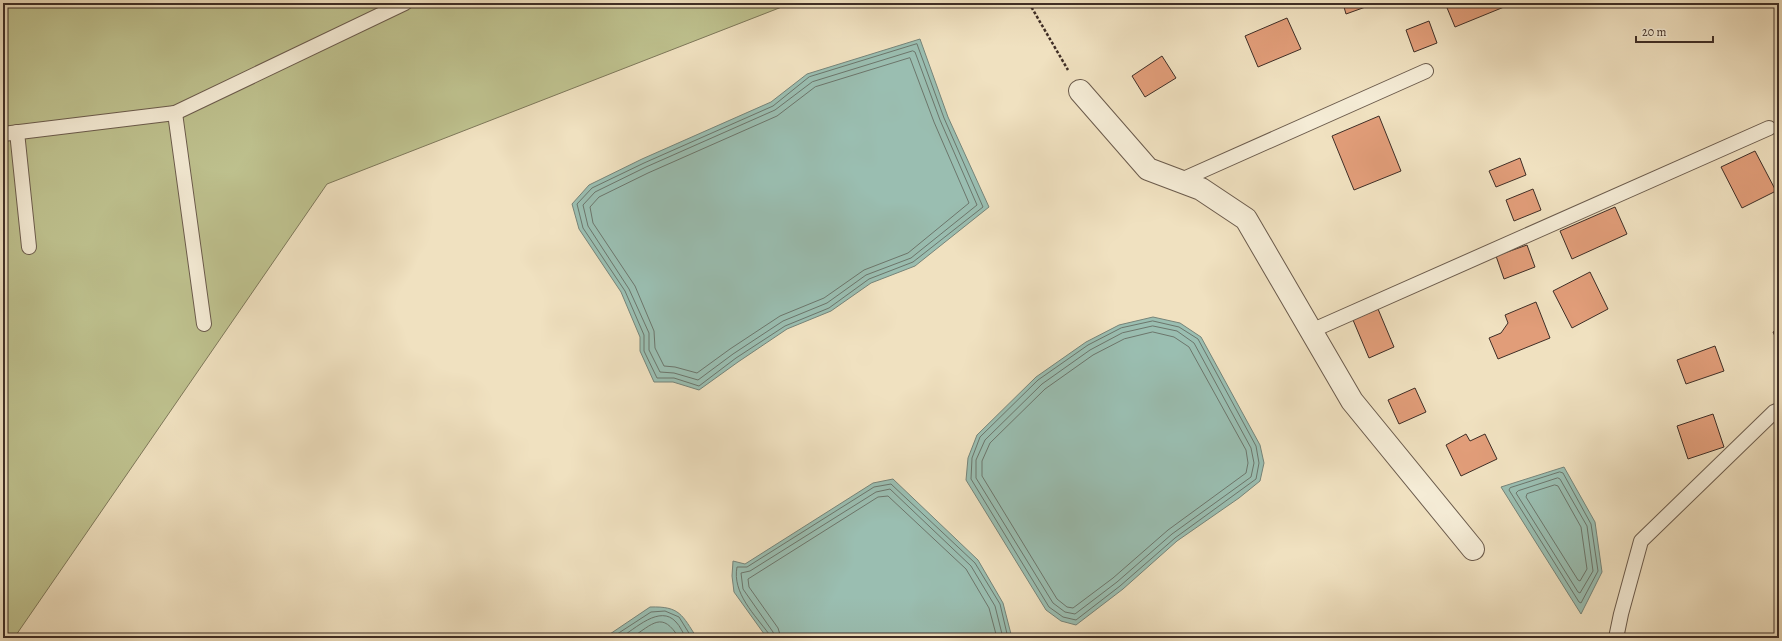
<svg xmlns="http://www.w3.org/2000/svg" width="1782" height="641" viewBox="0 0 1782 641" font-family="Alegreya,serif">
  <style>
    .green { fill: #bec18e; stroke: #7e785a }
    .water { fill: #9abeb1; stroke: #768479 }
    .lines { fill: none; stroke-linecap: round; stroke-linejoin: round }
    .shore { stroke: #6c766c; stroke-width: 1 }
    .building { fill: #e19d79; stroke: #3f2e26 }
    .service-casing { stroke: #6b5b4c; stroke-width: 16 }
    .minor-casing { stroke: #6b5b4c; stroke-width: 24 }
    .path { stroke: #3f2e26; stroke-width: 2.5; stroke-dasharray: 3 2; stroke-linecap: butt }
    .service { stroke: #f5ecd6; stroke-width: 14 }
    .minor { stroke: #f5ecd6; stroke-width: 22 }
  </style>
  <rect width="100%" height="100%" fill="#f0e1c0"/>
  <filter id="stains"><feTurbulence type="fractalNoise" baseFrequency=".005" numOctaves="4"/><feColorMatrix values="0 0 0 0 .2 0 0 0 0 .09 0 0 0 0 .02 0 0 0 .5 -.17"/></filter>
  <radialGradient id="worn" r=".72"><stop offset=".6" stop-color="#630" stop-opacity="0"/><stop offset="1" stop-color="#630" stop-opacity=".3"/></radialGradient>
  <polygon class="green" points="3,3 792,3 327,184 14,638 3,638"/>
  <g class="water">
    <polygon points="920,39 948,117 989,207 915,266 871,283 831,311 787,329 738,362 699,390 673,382 654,382 640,351 640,337 621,292 579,229 572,204 589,185 642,159 771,102 807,74"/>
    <polygon points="1153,317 1180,323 1201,337 1260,445 1264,463 1260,481 1239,498 1177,541 1123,589 1076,625 1061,621 1046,610 966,480 968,458 977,435 1036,377 1086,342 1119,325"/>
    <polygon points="1564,467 1595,522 1602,572 1581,614 1501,487"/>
    <polygon points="893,479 978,560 1003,603 1012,638 767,638 734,592 732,576 733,561 745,564 873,483"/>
    <path d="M650,607C680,606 682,615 697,638H604Z"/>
  </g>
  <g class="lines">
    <g class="shore">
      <polygon points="917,44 944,118 983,207 913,262 869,279 829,308 785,326 736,358 699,386 674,378 657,378 644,351 644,335 625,291 583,228 577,204 592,188 644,163 773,106 809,77"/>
      <polygon points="913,51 915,52 940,120 977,205 911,258 866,275 827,303 783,321 733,354 698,380 674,373 660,372 649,350 649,333 629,289 588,226 583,205 595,192 646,167 775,110 812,82"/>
      <polygon points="910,58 934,122 969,203 908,253 864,270 824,298 780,316 730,349 697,373 675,367 664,366 655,348 654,331 635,286 593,223 590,207 599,197 648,173 777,116 815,87"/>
      <polygon points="1153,321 1179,327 1198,339 1256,446 1259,463 1256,479 1175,538 1120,586 1076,620 1063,617 1049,607 971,479 972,458 980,437 1038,380 1088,345 1121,328"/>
      <polygon points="1153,326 1177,331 1194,343 1251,448 1254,463 1251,477 1172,534 1117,582 1075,614 1065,612 1053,603 976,478 976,460 985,440 1042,384 1090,350 1122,333"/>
      <polygon points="1153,332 1174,337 1189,347 1246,450 1248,463 1246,473 1168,530 1113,578 1073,608 1067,607 1057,599 982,476 982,461 990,443 1045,389 1093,355 1124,339"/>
      <polygon points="1560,472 1563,473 1591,524 1598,571 1581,603 1579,602 1509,490 1510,488"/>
      <polygon points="1558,478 1560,479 1587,526 1593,571 1580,593 1578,592 1516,493 1518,491"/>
      <polygon points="1555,485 1558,486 1581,527 1587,569 1580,581 1578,580 1526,497 1527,494"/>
      <polyline points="611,638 651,612 665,611 679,617 692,638"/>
      <path d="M620,638C635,629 660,604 676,622C680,626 683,633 686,638"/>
      <path d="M631,638C653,624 662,610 679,638"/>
      <path d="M770,638L769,634C755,615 732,593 737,567H747L874,487L891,484L975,563L1000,604L1008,638"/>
      <polyline points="775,638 773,632 743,589 741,573 750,571 876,492 890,489 971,566 995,606 1003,638"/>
      <polyline points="781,638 778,628 749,587 748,579 878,497 888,496 966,569 989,608 997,638"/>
    </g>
  </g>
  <g class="building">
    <polygon points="1355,3 1370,3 1371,5 1346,14 1344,7"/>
    <polygon points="1445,3 1502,3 1504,7 1455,27"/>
    <polygon points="1287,18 1301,49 1258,67 1245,36"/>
    <polygon points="1429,21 1437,43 1414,52 1406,30"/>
    <polygon points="1162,56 1176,78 1145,97 1132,76"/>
    <polygon points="1379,116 1401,171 1354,190 1332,136"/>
    <polygon points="1755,151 1776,191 1742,208 1721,167"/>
    <polygon points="1520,158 1526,175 1496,187 1489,171"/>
    <polygon points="1533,189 1541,210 1514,221 1506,200"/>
    <polygon points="1615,207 1627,234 1572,259 1560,231"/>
    <polygon points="1527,245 1535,267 1504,279 1496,256"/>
    <polygon points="1590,272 1608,309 1572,328 1553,291"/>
    <polygon points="1536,302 1550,338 1498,359 1489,338 1501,333 1508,323 1505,315"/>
    <polygon points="1378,309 1394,347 1369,358 1353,320"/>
    <polygon points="1779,329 1779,345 1773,332"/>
    <polygon points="1715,346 1724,371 1686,384 1677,360"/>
    <polygon points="1415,388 1426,412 1399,424 1388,400"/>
    <polygon points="1713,414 1724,447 1688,459 1677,426"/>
    <polygon points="1466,434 1470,441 1485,434 1497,459 1461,476 1446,445"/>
  </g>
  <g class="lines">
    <defs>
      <g id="service">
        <polyline points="175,113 204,324"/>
        <polyline points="17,132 29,247"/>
        <polyline points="3,134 175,113 405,3"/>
        <polyline points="1179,181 1426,71"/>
        <polyline points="1311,331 1769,128"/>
        <polyline points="1616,638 1621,614 1641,541 1774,412 1779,410"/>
      </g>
      <polyline id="minor" points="1080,91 1148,169 1201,189 1246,219 1352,401 1473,549"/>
    </defs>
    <use href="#service" class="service-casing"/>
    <use href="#minor" class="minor-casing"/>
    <polyline class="path" points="1029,3 1068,70"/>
    <use href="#service" class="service"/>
    <use href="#minor" class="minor"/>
  </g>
  <rect width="1782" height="641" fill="none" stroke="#f0e1c0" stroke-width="16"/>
  <rect x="4" y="4" width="1774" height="633" fill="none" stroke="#3f2e26" stroke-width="2"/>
  <rect x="8" y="8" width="1766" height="625" fill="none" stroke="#3f2e26"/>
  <path d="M1636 36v6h77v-6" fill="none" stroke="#3f2e26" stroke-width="2"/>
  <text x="1642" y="36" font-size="12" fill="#3f2e26" stroke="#f5ecd6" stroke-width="3" paint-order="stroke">20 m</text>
  <rect width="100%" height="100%" filter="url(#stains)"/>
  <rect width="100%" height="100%" fill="url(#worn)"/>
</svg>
